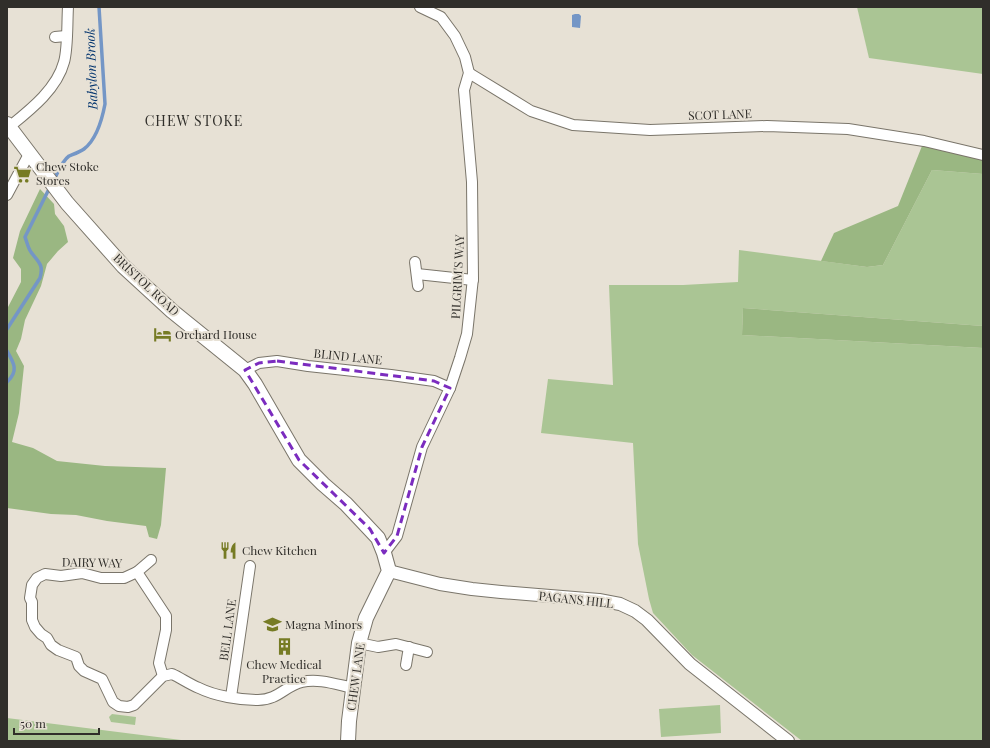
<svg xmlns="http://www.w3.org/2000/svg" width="990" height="748" viewBox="0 0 990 748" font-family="'Playfair Display',serif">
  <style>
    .green { fill: #aac594 }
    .forest { fill: #9ab782 }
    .water { fill: #7496c6 }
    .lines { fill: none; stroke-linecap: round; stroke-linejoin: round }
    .stream { stroke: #7496c6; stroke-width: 3.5 }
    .minor-casing { stroke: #7a756a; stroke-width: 12 }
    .tertiary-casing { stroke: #7a756a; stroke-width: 14 }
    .secondary-casing { stroke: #7a756a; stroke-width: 16 }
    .minor { stroke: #fff; stroke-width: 10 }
    .tertiary { stroke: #fff; stroke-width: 12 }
    .secondary { stroke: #fff; stroke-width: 14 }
    .marked { fill: none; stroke: #7b2cbf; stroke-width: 3; stroke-dasharray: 8 5; stroke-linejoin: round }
    .labels { text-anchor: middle; stroke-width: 4; stroke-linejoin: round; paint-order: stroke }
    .street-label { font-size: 12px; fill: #302e2a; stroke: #e7e1d5 }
    .poi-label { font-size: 12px; fill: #302e2a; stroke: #e7e1d5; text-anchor: start }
    .water-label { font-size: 13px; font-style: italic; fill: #05366f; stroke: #e7e1d5 }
    .quarter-label { font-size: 14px; letter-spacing: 1px; fill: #302e2a; stroke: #e7e1d5 }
  </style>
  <rect width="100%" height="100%" fill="#e7e1d5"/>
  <g class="green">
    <polygon points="857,7 983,7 983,74 869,58"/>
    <polygon points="932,170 983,174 983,326 743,308 742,335 983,348 983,741 802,741 692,655 653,613 649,599 638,544 633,443 541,433 548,379 613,385 609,285 683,285 738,282 739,250 867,267 883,265"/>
    <polygon points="720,705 721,733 661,737 659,709"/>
    <polygon points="112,714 136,717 135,725 111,722 109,717"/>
    <polygon points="7,718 189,741 7,741"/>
  </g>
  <g class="forest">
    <polygon points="924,141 983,155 983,174 932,170 883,265 867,267 821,261 834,233 898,206"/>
    <polygon points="40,189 54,204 55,214 64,226 68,242 58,251 47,264 41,286 25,320 21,339 16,351 24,366 19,413 12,442 33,448 57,461 105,466 166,468 161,525 157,539 149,537 146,526 107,521 76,515 51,514 7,508 7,309 21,282 21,269 13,258 20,231"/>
    <polygon points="743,308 983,326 983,348 742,335"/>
  </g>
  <polygon class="water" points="575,14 579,14 581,16 580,28 572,27 572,15"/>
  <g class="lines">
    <g class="stream">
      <path d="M54,180C58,172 62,161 69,156C74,154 80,152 84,149C97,139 102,120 105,104L99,7"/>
      <path d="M7,329L40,278C44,264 38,262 31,252C28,248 27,242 25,237L50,187"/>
      <path d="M7,351C14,363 19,371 7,382"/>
    </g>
    <defs>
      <g id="minor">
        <polyline points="55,37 66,36"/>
        <polyline points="469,73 531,111 573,125 650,130 767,126 848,129 924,141 983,155"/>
        <path d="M9,127C30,110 57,89 64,62C68,48 67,23 68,7"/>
        <polyline points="7,195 29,154"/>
        <polyline points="415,262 418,286"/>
        <polyline points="417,274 473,280"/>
        <polyline points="245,370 259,363 277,361 308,366 391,375 434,381 450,388"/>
        <polyline points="384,553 397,536 422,447 450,388 460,358 467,334 473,278 472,182 464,90 469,73 465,57 455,36 441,17 420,7"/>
        <polyline points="151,560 137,572 166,616 166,630 159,663 163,676"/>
        <path d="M137,572L124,578H101L82,573L61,576L45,574L37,578L32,585L30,598L32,602V620L35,627L41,634L47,638L51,645L58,650L76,657L79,666L84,671L102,679L113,702L119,706L128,707L134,705L163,676L172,674C181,678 189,684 199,688C215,696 240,700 258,700C278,700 285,686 302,682C319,678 338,685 354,688"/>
        <polyline points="359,643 378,647 396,644 427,652"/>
        <polyline points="406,665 409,647"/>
        <polyline points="231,697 250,566"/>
      </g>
      <polyline id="tertiary" points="389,571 440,584 472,589 501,592 599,600 620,604 635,611 647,620 690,664 788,741"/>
      <polyline id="secondary" points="7,124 67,203 123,266 172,311 245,370 255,384 299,460 323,484 346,504 378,538 384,553 389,571 366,618 359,643 349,721 348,741"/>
    </defs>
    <use href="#minor" class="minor-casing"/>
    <use href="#tertiary" class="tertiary-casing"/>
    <use href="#secondary" class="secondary-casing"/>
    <use href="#minor" class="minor"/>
    <use href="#tertiary" class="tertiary"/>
    <use href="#secondary" class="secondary"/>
  </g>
  <path class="marked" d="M277,361L434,381L450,388L422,447L397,536L384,553L370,529L299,460L245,370L259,363Z"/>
  <defs>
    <symbol id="supermarket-bare" viewBox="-9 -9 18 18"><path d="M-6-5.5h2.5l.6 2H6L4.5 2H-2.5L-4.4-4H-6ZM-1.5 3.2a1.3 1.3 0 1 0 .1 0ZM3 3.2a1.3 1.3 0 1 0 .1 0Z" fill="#767b24" stroke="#e7e1d5" stroke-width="2.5" paint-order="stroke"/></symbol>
    <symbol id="hotel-bare" viewBox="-9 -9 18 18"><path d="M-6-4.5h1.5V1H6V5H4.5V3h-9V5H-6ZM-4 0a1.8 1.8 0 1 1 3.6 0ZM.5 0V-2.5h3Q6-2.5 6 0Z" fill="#767b24" stroke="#e7e1d5" stroke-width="2.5" paint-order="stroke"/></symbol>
    <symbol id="restaurant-bare" viewBox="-9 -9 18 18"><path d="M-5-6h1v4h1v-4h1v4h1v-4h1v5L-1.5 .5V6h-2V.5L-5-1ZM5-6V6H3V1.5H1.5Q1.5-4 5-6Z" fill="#767b24" stroke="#e7e1d5" stroke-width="2.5" paint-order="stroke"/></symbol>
    <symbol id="school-bare" viewBox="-9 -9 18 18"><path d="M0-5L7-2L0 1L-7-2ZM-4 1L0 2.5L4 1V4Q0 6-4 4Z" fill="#767b24" stroke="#e7e1d5" stroke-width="2.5" paint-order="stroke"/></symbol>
    <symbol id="building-bare" viewBox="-9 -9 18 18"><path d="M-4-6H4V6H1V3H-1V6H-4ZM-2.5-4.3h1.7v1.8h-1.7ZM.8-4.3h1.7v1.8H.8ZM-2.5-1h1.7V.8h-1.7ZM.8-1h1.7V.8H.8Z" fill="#767b24" stroke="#e7e1d5" stroke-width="2.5" paint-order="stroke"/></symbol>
  </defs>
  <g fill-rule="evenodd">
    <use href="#supermarket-bare" x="10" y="162" width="25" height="25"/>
    <use href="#hotel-bare" x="150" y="322" width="25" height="25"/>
    <use href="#restaurant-bare" x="216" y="538" width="25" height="25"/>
    <use href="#school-bare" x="260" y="612" width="25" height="25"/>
    <use href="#building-bare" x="272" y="634" width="25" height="25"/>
  </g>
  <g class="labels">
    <g class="street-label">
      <text transform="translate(720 115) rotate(-2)" y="4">SCOT LANE</text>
      <text transform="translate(458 277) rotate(-87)" y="4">PILGRIM'S WAY</text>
      <text transform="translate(146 285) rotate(43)" y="4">BRISTOL ROAD</text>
      <text transform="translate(348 357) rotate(6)" y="4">BLIND LANE</text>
      <text transform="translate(92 563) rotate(1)" y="4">DAIRY WAY</text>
      <text transform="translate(576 600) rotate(6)" y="4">PAGANS HILL</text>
      <text transform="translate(228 630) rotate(-82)" y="4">BELL LANE</text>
      <text transform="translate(356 677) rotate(-82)" y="4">CHEW LANE</text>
    </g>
    <g class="poi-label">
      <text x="36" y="171">Chew Stoke<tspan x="36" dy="14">Stores</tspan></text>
      <text x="175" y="339">Orchard House</text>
      <text x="242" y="555">Chew Kitchen</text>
      <text x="285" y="629">Magna Minors</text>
      <text x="284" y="669" text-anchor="middle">Chew Medical<tspan x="284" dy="14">Practice</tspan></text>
    </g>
    <g class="water-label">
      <text transform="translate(91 69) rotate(-92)" y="5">Babylon Brook</text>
    </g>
    <g class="quarter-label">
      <text x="194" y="126">CHEW STOKE</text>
    </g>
  </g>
  <rect width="990" height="748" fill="none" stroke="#302e2a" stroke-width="16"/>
  <path d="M14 728v6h85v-6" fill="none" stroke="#302e2a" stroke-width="2"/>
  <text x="20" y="728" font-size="12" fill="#302e2a" stroke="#e7e1d5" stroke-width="3" paint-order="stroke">50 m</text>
</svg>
